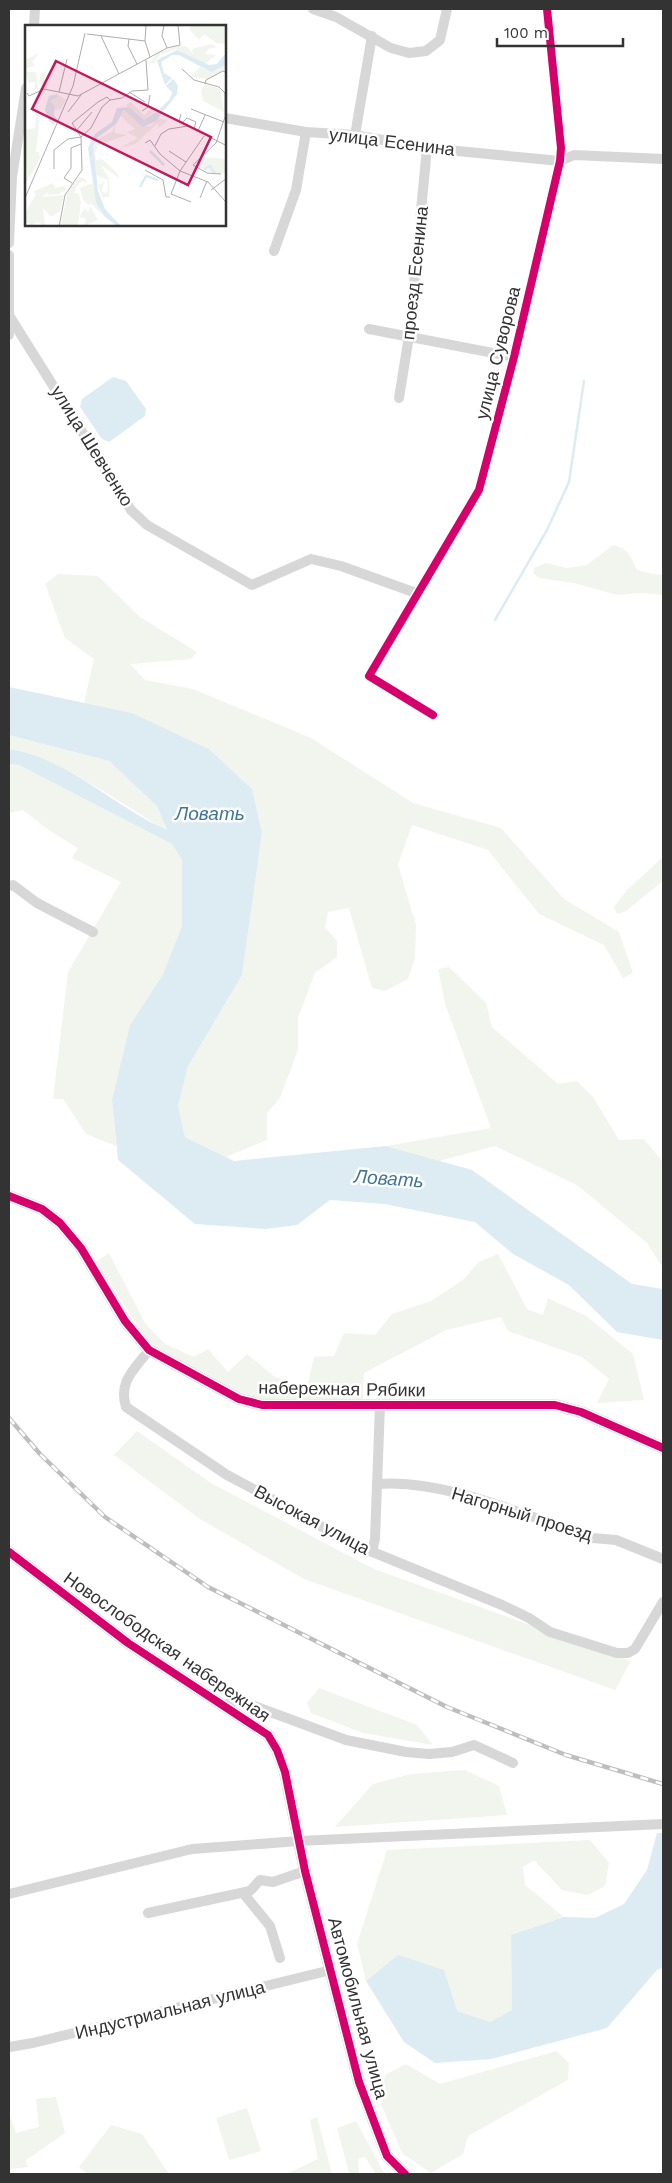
<svg xmlns="http://www.w3.org/2000/svg" width="672" height="2183" viewBox="0 0 672 2183" font-family="'Work Sans',sans-serif">
  <style>
    .green { fill: #f1f5ed }
    .water { fill: #ddebf3 }
    .lines { fill: none; stroke-linecap: round; stroke-linejoin: round }
    .stream { stroke: #ddebf3; stroke-width: 2.5 }
    .minor { stroke: #d7d7d7; stroke-width: 10 }
    .tertiary { stroke: #d7d7d7; stroke-width: 12 }
    .rail-casing { stroke: #bebebe; stroke-width: 4.5 }
    .rail { stroke: #fff; stroke-width: 2.5; stroke-dasharray: 8; stroke-linecap: butt }
    .cycleway-casing { stroke: #fff; stroke-width: 11 }
    .cycleway { stroke: #d6006c; stroke-width: 8 }
    .labels { text-anchor: middle; stroke-width: 5; stroke-linejoin: round; paint-order: stroke }
    .street-label { font-size: 18px; fill: #333; stroke: #fff }
    .water-label { font-size: 19px; font-style: italic; fill: #3f7597; stroke: #fff }
    .inset-river { fill: none; stroke: #ddebf3; stroke-width: 2.5 }
    .inset-road { fill: none; stroke: #adadad; stroke-width: 1 }
    .view { fill: #c2185b; fill-opacity: 0.15; stroke: #c2185b; stroke-width: 2.5 }
    .inset-edge { fill: none; stroke: #333; stroke-width: 2.5 }
  </style>
  <rect width="100%" height="100%" fill="#fff"/>
  <g class="green">
    <path d="M613,545C628,548 631,557 637,570L653,574L663,575V595L641,593L617,595L574,583L539,578L533,573L534,568L546,563L566,568L587,565Z"/>
    <polygon points="58,574 98,576 140,617 197,652 191,659 130,664 145,680 193,689 311,738 413,803 501,828 564,899 619,932 633,973 623,978 604,945 539,914 488,850 412,825 398,865 416,925 415,958 408,979 385,991 372,988 349,908 328,912 325,927 337,941 337,957 315,973 298,1018 298,1050 280,1098 267,1113 267,1140 226,1157 185,1137 178,1106 188,1065 242,975 262,833 252,789 209,749 132,713 84,703 94,659 65,638 45,584"/>
    <path d="M9,735L109,761L157,806L167,831C124,805 57,757 9,749Z"/>
    <polygon points="9,764 19,765 172,844 182,860 182,926 163,974 130,1025 112,1100 116,1146 86,1134 63,1099 53,1099 68,972 121,882 72,858 78,848 50,831 23,810 9,813"/>
    <polygon points="663,857 663,881 626,911 617,914 614,907 627,890"/>
    <polygon points="449,967 486,1003 492,1027 558,1084 577,1081 593,1097 619,1140 644,1139 662,1161 663,1268 647,1243 577,1185 495,1146 439,1161 386,1146 491,1128 446,1007 438,969"/>
    <polygon points="109,1253 145,1323 165,1344 194,1357 208,1349 228,1372 247,1354 275,1377 307,1388 314,1357 334,1356 344,1333 375,1335 392,1314 431,1301 464,1279 479,1262 498,1254 527,1309 543,1315 548,1298 586,1316 633,1354 644,1400 597,1403 609,1379 582,1357 508,1331 501,1317 446,1330 364,1373 363,1400 266,1401 246,1397 154,1346 143,1334 96,1262"/>
    <polygon points="137,1431 211,1483 374,1569 631,1661 615,1690 304,1579 200,1519 114,1455"/>
    <polygon points="319,1688 417,1725 433,1745 363,1733 311,1713 307,1703"/>
    <polygon points="465,1770 499,1786 507,1815 335,1827 373,1784 411,1774"/>
    <polygon points="590,1840 609,1863 605,1886 588,1895 562,1890 534,1860 523,1867 525,1885 564,1917 511,1935 512,2010 490,2022 457,2011 398,1955 366,1981 357,1944 387,1850"/>
    <polygon points="557,2051 569,2063 568,2080 468,2136 463,2154 431,2173 402,2153 381,2104 385,2075 406,2064 440,2084"/>
    <polygon points="56,2097 65,2133 26,2160 28,2167 9,2169 9,2114 16,2133 39,2127 36,2099"/>
    <polygon points="247,2108 261,2151 229,2160 216,2118"/>
    <polygon points="317,2117 332,2174 286,2174 318,2159 310,2120"/>
    <polygon points="356,2121 383,2171 386,2174 376,2174 365,2157 358,2159 359,2174 346,2174 349,2173 337,2128"/>
    <polygon points="111,2125 142,2134 169,2174 88,2174 79,2167"/>
  </g>
  <g class="water">
    <polygon points="113,377 126,381 146,409 145,416 109,442 102,439 80,407 82,399"/>
    <path d="M9,687L132,713L209,749L252,789L262,833L242,975L188,1066L178,1106L185,1137L234,1161L386,1146L472,1170L632,1284L663,1289V1340L617,1332L569,1285L513,1254L475,1222L384,1204L330,1200L297,1225L266,1229L195,1224L118,1160L112,1100L130,1025L163,974L182,926V860L172,844L19,765L9,764V749C68,758 114,807 167,830L157,806L109,761L9,735Z"/>
    <polygon points="657,1833 663,1833 663,1967 656,1971 607,2028 491,2059 435,2063 404,2042 366,1981 398,1955 444,1970 457,2011 490,2022 512,2010 511,1935 564,1917 595,1918 624,1904 647,1870"/>
  </g>
  <g class="lines">
    <polyline class="stream" points="495,620 547,530 569,482 584,381"/>
    <g class="minor">
      <polyline points="313,9 336,17 391,48 409,53 426,51 440,40 447,9"/>
      <polyline points="34,26 35,9"/>
      <polyline points="225,118 306,132 355,135 427,148 560,161 574,155 663,159"/>
      <polyline points="355,135 372,36"/>
      <polyline points="9,243 12,177 26,88"/>
      <polyline points="274,251 296,190 306,132"/>
      <polyline points="9,255 9,335"/>
      <polyline points="10,317 131,510 147,525 252,585 311,559 341,566 416,593"/>
      <polyline points="369,329 514,357"/>
      <polyline points="399,398 409,336 427,148"/>
      <polyline points="433,715 369,676 479,490 514,357 560,161 561,148 547,9"/>
      <polyline points="9,886 13,885 37,903 93,932"/>
      <path d="M149,1350C135,1369 118,1381 126,1407L227,1475L308,1518L341,1539L502,1605L529,1618L550,1632L617,1653H628L635,1649L663,1602"/>
      <path d="M377,1484C443,1478 529,1517 593,1538L616,1540L663,1559"/>
      <polyline points="372,1552 375,1539 380,1405"/>
      <polyline points="223,1706 238,1700 346,1740 406,1752 429,1754 452,1752 474,1745 513,1763"/>
      <polyline points="243,1893 270,1926 280,1958"/>
      <polyline points="9,1894 192,1849 299,1841 663,1824"/>
      <polyline points="148,1913 250,1891 260,1880 273,1882 305,1871"/>
      <polyline points="9,2047 33,2043 331,1970"/>
    </g>
    <g class="tertiary">
      <polyline points="9,1196 42,1209 60,1223 81,1248 125,1321 149,1350 239,1399 262,1405 555,1405 581,1412 663,1448"/>
      <polyline points="9,1552 128,1643 268,1735 277,1750 285,1772 305,1871 359,2082 387,2156 405,2174"/>
    </g>
    <defs>
      <polyline id="rail" points="9,1418 40,1454 105,1517 208,1587 447,1707 566,1755 663,1784"/>
    </defs>
    <use href="#rail" class="rail-casing"/>
    <use href="#rail" class="rail"/>
    <defs>
      <g id="cycleway">
        <polyline points="433,715 369,676 479,490 514,357 560,161 561,148 547,9"/>
        <polyline points="9,1196 42,1209 60,1223 81,1248 125,1321 149,1350 239,1399 262,1405 555,1405 581,1412 663,1448"/>
        <polyline points="9,1552 128,1643 268,1735 277,1750 285,1772 305,1871 359,2082 387,2156 405,2174"/>
      </g>
    </defs>
    <use href="#cycleway" class="cycleway-casing"/>
    <use href="#cycleway" class="cycleway"/>
  </g>
  <g class="labels">
    <g class="street-label">
      <text transform="translate(392 142) rotate(7)" y="6">улица Есенина</text>
      <text transform="translate(415 273) rotate(-84)" y="6">проезд Есенина</text>
      <text transform="translate(498 353) rotate(-76)" y="6">улица Суворова</text>
      <text transform="translate(92 446) rotate(58)" y="6">улица Шевченко</text>
      <text transform="translate(342 1389) rotate(1)" y="6">набережная Рябики</text>
      <text transform="translate(522 1514) rotate(17)" y="6">Нагорный проезд</text>
      <text transform="translate(312 1520) rotate(28)" y="6">Высокая улица</text>
      <text transform="translate(167 1647) rotate(35)" y="6">Новослободская набережная</text>
      <text transform="translate(358 2008) rotate(75)" y="6">Автомобильная улица</text>
      <text transform="translate(170 2010) rotate(-14)" y="6">Индустриальная улица</text>
    </g>
    <g class="water-label">
      <text x="210" y="820">Ловать</text>
      <text transform="translate(389 1178) rotate(4)" y="7">Ловать</text>
    </g>
  </g>
  <g transform="translate(25 25)">
    <rect width="201" height="201" fill="#fff"/>
    <path d="M166,0H201V19L191,18L179,9L174,15L164,4ZM186,19L192,22L183,24L180,29L191,30L180,39L151,24L134,30L130,38H125L131,29L140,25L156,20L164,23L168,29L167,24ZM14,28L7,37L11,41L2,43V47H11L13,63H20L14,58L16,47L20,48V56L24,61L20,60L23,63L3,66L10,64V57L4,58L1,52L0,35ZM201,40V48L198,46L184,54L165,52L175,42L186,47ZM180,59L195,64L199,87L178,76L176,65ZM32,69L41,75L32,90L35,84L30,85V81L25,76L33,72ZM106,77L119,90L128,82L136,81L119,95L101,80ZM11,85L15,91L11,127H14L15,133L0,160V105L10,103ZM99,85L118,101H126L133,93L143,96L133,103V98L110,119L95,123L113,113L102,107L110,104L96,91ZM91,99L89,108L102,110L73,120L70,128L71,135L77,134L91,147L95,154L76,140L84,154V172H78L80,180L72,156L75,160L79,156L77,166L82,169L83,155L71,150L68,121L71,115L87,107ZM179,132L201,134V148L190,149L172,141ZM54,152L60,154L62,159L57,156L51,162L49,168H53L56,176L53,201L35,202L43,166ZM28,158L30,163L38,161L42,164L34,169L22,170L23,167L17,172L39,170L35,186L26,192L18,183L20,201L12,197L6,201L4,197L0,202V188L11,169L8,167ZM68,158L69,165L77,190L67,179L63,180L58,175L55,163ZM65,181L73,195L59,201L61,194L55,192L56,188L60,183L63,187Z" fill="#f1f5ed"/>
    <path d="M152,25L184,40L192,39L201,28V40L186,47L154,30H147L136,37L139,48L147,53L140,60L132,35ZM148,54L153,61L152,69L131,96L118,102L99,85L91,99L73,112L68,121L73,166L80,184L96,201H92L79,191L71,177L63,123L70,109L87,97L92,83L104,82L119,95L131,87L145,74L147,67L141,61ZM32,69L33,72L25,76L30,81L29,90L33,95L29,100L24,96L20,85L24,71Z" fill="#ddebf3"/>
    <path class="inset-river" d="M125,126L139,140M179,144L185,141L190,148M115,162L121,151L133,155"/>
    <path class="inset-road" d="M121,0L120,16L125,32M139,0L137,11L142,23M62,9L120,16M76,11L94,49M104,14L103,21L112,39M157,44L169,55L194,62L200,68M180,59L181,55L198,46L202,48M34,67L42,34M104,67L120,77M2,68L4,71L19,64L53,71L142,23L155,20L153,0M166,84L199,97M117,86L123,82L125,70M43,87L56,70M156,89L154,96L202,121M157,98L162,93L171,97L169,104M51,106L67,87M173,106L180,90M56,112L66,103L77,82L85,75L97,73L107,66L123,65L121,35M56,112L47,98L73,77L82,72L85,75M120,118L125,115L135,129L155,146L183,157L200,176M130,121L136,109L144,104L163,101M144,126L161,137M29,144V125L43,114L56,112M120,145L138,155L141,172H145M196,149L182,148L168,140L191,118L200,92V68M47,158L39,153L46,143V123L56,119M186,165L202,153M0,173L48,61L60,8M175,173L182,156M166,177L146,169L155,146L179,111M34,202L40,170L57,145L56,112"/>
    <path class="view" d="M31,36L186,112L163,160L7,84Z"/>
    <rect width="201" height="201" class="inset-edge"/>
  </g>
  <rect width="672" height="2183" fill="none" stroke="#333333" stroke-width="20"/>
  <path d="M497 38v8h126v-8" fill="none" stroke="#333333" stroke-width="2.5"/>
  <text x="504" y="38" font-size="15" fill="#333333" stroke="#ffffff" stroke-width="4" paint-order="stroke">100 m</text>
</svg>
